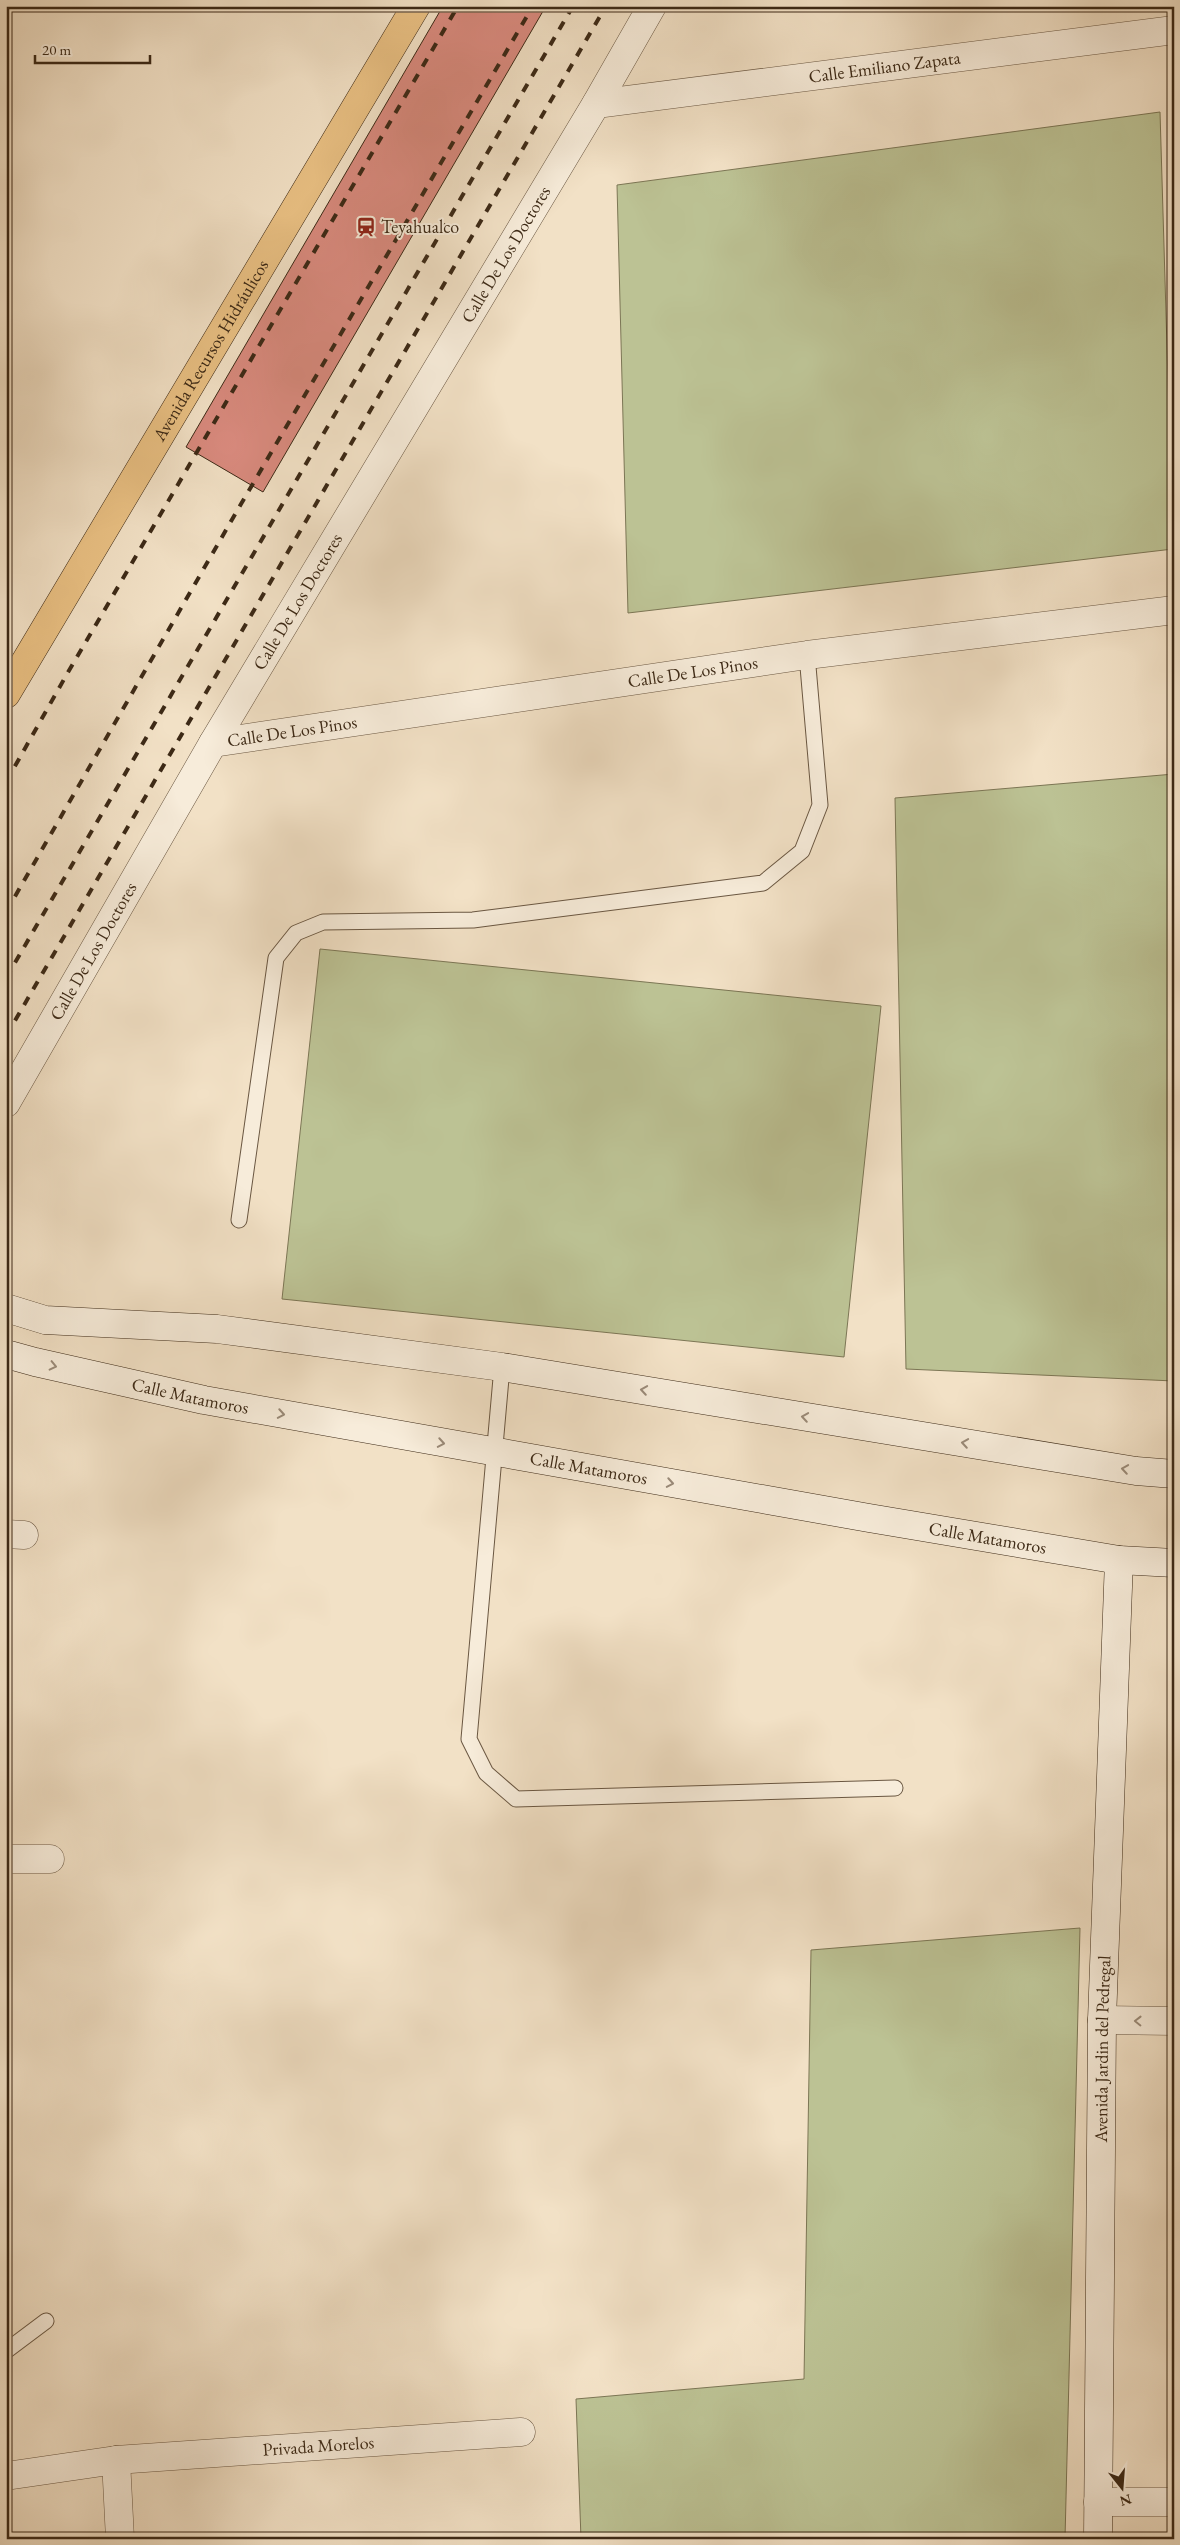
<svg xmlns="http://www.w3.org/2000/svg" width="1180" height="2545" viewBox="0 0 1180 2545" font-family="'EB Garamond',serif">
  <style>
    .green { fill: #bcc294; stroke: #7c7655 }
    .building { fill: #d98a7e; stroke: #3c2916 }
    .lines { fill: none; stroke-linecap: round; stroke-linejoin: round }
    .lane-casing { stroke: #6a5742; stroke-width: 17 }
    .street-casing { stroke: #6a5742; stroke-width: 29 }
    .secondary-casing { stroke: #3c2916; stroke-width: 29 }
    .primary-casing { stroke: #3c2916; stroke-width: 29 }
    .lane { stroke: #f7ecda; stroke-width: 15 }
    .street { stroke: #f7ecda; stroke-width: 28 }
    .secondary { stroke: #f7ecda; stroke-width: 28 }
    .primary { stroke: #e9c083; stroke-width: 28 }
    .rail { stroke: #3c2916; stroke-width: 4; stroke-dasharray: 9 9; stroke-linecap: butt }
    .oneway { stroke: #9a8a78 }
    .labels { text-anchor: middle; stroke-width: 4; stroke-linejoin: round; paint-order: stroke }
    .street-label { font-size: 18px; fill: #3c2916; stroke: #f7ecda }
    .poi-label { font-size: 18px; fill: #3c2916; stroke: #f7ecda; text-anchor: start }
  </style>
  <rect width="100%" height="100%" fill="#f2e1c6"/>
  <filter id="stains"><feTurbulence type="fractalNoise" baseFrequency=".004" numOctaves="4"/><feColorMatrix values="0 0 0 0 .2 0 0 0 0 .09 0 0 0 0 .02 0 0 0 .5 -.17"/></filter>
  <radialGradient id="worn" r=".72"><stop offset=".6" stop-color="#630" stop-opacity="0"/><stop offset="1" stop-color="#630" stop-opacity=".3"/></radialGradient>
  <g class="green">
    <polygon points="1160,112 1173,549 628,613 617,185"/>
    <polygon points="1174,774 1174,1381 906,1369 895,798"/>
    <polygon points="320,949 881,1006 844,1357 282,1299"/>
    <polygon points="1080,1928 1065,2539 581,2539 576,2399 804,2379 811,1950"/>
  </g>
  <polygon class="building" points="443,6 546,6 263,492 186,447"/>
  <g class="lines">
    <defs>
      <g id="lane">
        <polyline points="239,1220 276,958 296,933 323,922 473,920 763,883 802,851 820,805 807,655"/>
        <polyline points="502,1367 469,1739 486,1773 516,1799 895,1788"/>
        <polyline points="6,2351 46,2321"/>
      </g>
      <g id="street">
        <path id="s1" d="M596,104L1174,30"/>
        <path id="s2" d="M213,743L807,655L1174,610"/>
        <path id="s3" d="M6,1103L213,743L596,104L652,6"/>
        <polyline points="6,1534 24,1535"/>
        <polyline points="6,1859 50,1859"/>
        <polyline points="1102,2020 1174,2021"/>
        <polyline points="116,2460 120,2539"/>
        <path id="s4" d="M6,2476L116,2460L521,2432"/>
        <polyline points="1098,2502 1174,2502"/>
      </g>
      <g id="secondary">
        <polyline points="6,1308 45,1320 217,1329 502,1367 1136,1471 1174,1474"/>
        <path id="s5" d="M6,1354L35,1362L204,1400L869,1518L1119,1560L1174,1563"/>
        <path id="s6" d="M1098,2539L1102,2020L1119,1560"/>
      </g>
      <g id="primary">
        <path id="s7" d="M6,694L416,6"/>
      </g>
    </defs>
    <use href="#lane" class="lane-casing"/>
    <use href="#street" class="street-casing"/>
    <use href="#secondary" class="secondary-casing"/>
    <use href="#primary" class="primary-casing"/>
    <use href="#lane" class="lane"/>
    <use href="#street" class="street"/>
    <use href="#secondary" class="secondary"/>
    <use href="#primary" class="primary"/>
    <g class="rail">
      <polyline points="6,782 67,674 458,6"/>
      <polyline points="6,912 241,504 533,6"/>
      <polyline points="6,978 573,6"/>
      <polyline points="6,1036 606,6"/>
    </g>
  </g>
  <defs><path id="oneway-chevron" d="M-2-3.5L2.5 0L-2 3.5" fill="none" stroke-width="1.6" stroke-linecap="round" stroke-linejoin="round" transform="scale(1.25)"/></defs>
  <g class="oneway">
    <use href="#oneway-chevron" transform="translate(53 1366) rotate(13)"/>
    <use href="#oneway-chevron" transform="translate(644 1390) rotate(-171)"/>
    <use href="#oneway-chevron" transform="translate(281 1414) rotate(10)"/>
    <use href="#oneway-chevron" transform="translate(805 1417) rotate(-171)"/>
    <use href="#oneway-chevron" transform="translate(441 1443) rotate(10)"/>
    <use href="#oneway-chevron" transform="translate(965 1443) rotate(-171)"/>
    <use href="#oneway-chevron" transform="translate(1125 1469) rotate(-171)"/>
    <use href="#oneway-chevron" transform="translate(670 1483) rotate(10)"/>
    <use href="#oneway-chevron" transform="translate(1138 2021) rotate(-179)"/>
  </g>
  <defs>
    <symbol id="station-bare" viewBox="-9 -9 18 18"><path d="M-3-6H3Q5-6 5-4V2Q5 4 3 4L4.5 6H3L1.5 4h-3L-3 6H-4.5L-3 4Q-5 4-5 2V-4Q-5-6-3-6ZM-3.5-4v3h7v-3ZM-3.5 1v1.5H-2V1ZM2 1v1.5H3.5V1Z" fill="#8f2418" stroke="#f7ecda" stroke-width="2.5" paint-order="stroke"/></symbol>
  </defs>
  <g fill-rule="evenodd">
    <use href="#station-bare" x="352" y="213" width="28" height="28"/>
  </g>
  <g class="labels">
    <g class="street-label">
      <text dy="6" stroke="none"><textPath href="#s1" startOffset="291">Calle Emiliano Zapata</textPath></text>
      <text dy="6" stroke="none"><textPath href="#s3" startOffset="985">Calle De Los Doctores</textPath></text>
      <text dy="6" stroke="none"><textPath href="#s7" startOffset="400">Avenida Recursos Hidráulicos</textPath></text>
      <text dy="6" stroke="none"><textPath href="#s3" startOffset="580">Calle De Los Doctores</textPath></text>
      <text dy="6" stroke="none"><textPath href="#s2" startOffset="485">Calle De Los Pinos</textPath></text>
      <text dy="6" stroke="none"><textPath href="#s2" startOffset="80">Calle De Los Pinos</textPath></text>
      <text dy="6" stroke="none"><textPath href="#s3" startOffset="175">Calle De Los Doctores</textPath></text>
      <text dy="6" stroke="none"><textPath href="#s5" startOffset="189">Calle Matamoros</textPath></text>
      <text dy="6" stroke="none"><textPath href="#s5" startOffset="594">Calle Matamoros</textPath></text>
      <text dy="6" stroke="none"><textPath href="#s5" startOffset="999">Calle Matamoros</textPath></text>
      <text dy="6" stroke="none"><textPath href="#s6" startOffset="490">Avenida Jardin del Pedregal</textPath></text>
      <text dy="6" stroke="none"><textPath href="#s4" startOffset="314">Privada Morelos</textPath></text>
    </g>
    <g class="poi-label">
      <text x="381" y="233">Teyahualco</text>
    </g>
  </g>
  <rect width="1180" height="2545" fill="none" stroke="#f2e1c6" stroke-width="25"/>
  <rect x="8" y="8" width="1165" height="2530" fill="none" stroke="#3c2916" stroke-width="2.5"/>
  <rect x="12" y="12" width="1155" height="2520" fill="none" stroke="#3c2916"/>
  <g transform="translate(1122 2488) rotate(163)" stroke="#f7ecda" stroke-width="4" paint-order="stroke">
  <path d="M0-4L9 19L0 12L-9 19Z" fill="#3c2916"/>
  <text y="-8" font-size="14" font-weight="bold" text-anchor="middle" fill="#3c2916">N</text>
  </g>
  <path d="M35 55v8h115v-8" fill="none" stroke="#3c2916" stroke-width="2.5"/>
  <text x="42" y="55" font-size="15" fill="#3c2916" stroke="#f7ecda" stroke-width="4" paint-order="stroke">20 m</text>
  <rect width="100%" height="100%" filter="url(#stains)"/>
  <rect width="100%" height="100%" fill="url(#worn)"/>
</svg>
